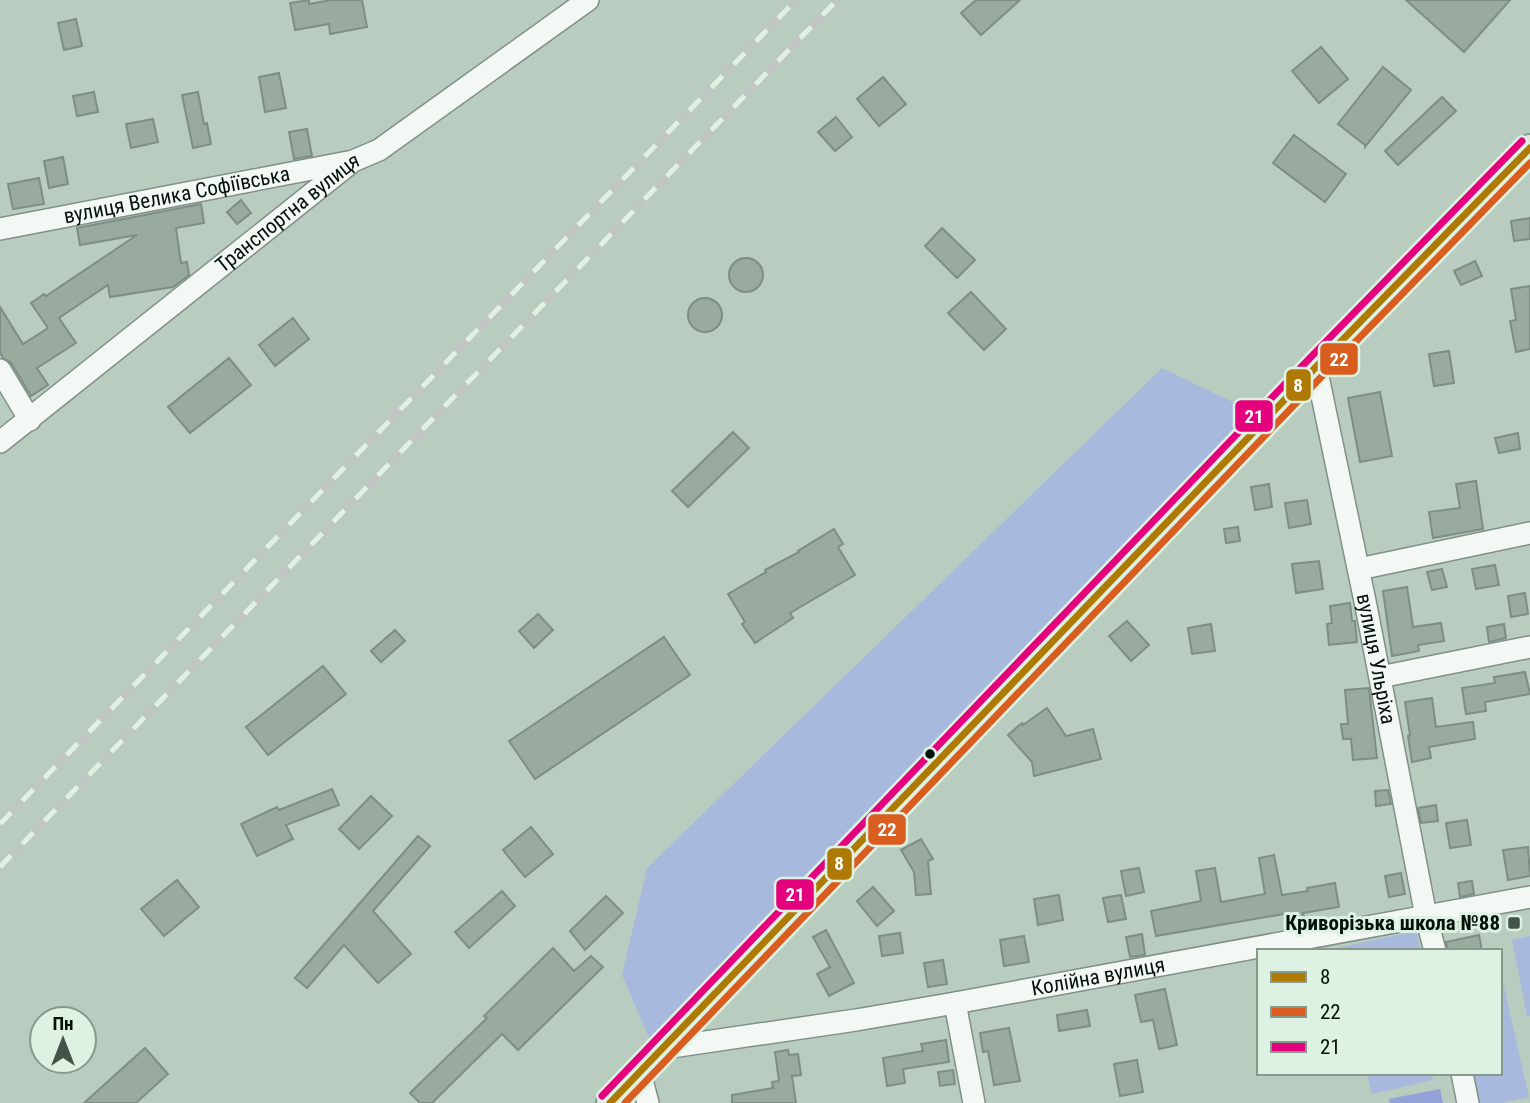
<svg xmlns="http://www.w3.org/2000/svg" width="1530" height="1103" viewBox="0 0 1530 1103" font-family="'Roboto Condensed',sans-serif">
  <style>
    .green { fill: #a8b9de }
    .forest { fill: #92a2d8 }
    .building { fill: #99aa9f; stroke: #7e8e84; stroke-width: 2 }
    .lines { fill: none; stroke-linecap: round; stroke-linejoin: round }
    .minor-casing { stroke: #809086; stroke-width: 24 }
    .major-casing { stroke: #859b8e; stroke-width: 30 }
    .minor { stroke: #f4f8f5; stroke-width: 21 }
    .major { stroke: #dde6e0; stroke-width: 26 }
    .rail-casing { stroke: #c0c6c2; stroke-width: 8 }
    .rail { stroke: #def2e4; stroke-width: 5; stroke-dasharray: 16; stroke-linecap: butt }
    .bus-1-casing { stroke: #def2e4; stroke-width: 12 }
    .bus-2-casing { stroke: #def2e4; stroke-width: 12 }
    .bus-3-casing { stroke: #def2e4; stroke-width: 12 }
    .bus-1 { stroke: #ae7a03; stroke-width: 7 }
    .bus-2 { stroke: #da5d20; stroke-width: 7 }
    .bus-3 { stroke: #e5007d; stroke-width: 7 }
    .bus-dot { fill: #041209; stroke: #def2e4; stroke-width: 2.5 }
    .poi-dot { fill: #435349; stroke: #def2e4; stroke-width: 2.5 }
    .labels { text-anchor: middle; stroke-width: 6; stroke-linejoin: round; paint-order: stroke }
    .street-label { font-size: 21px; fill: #041209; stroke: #def2e4 }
    .poi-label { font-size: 21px; font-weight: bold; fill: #041209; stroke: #def2e4; text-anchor: end }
    .line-badge { stroke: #def2e4; stroke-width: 2.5 }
    .badge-label { font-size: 19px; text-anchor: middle; font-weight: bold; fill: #fff }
  </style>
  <rect width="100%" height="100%" fill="#b8cdbf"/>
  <g class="green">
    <polygon points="1162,368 1268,419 658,1059 622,975 647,868"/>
    <polygon points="1416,931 1421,951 1328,951 1328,950"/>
    <polygon points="1530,936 1530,1016 1527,1016 1512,940"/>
    <polygon points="1500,969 1529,1097 1501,1103 1475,1103 1468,1073 1500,1073"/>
    <polygon points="1367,1073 1432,1073 1433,1080 1372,1094"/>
  </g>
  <polygon class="forest" points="1440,1089 1443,1103 1390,1103 1389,1099"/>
  <g class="building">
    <polygon points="309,0 309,4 331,0 362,0 367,27 330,34 329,24 295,30 290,3"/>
    <polygon points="976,0 1020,0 981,35 961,13"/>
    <polygon points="1406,0 1510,0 1464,52"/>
    <polygon points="76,19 82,46 64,50 58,23"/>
    <polygon points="1321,47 1348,79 1319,103 1292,71"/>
    <polygon points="1383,67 1411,90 1365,147 1365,145 1338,124"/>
    <polygon points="279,73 286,108 265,112 259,77"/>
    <polygon points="883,77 906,104 879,126 857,99"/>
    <polygon points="94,92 98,112 77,116 73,96"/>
    <polygon points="198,92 204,124 207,123 211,144 193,148 182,95"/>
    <polygon points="1442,97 1456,111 1398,165 1385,151"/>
    <polygon points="836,117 852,137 835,151 818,132"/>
    <polygon points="153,119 158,142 131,148 126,124"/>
    <polygon points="307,129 312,156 294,159 289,132"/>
    <polygon points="1294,135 1346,174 1325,202 1273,163"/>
    <polygon points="63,157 68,184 49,188 44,161"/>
    <polygon points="39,178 44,204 13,209 8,184"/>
    <polygon points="241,200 251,213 237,224 227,212"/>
    <polygon points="201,204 204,223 176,228 181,263 187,262 189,275 173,287 110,297 108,285 59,318 76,343 37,368 48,385 31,396 11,363 3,358 0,352 0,307 23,344 48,328 31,303 44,294 46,296 137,235 80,245 77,228"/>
    <polygon points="1530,218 1530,239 1514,241 1511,221"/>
    <polygon points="942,228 975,260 957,278 925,246"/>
    <circle cx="746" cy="275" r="17"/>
    <polygon points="1475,261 1482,276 1461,285 1454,271"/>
    <polygon points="1530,286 1530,349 1516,352 1510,321 1516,320 1511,289"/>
    <polygon points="971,292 1006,329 984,350 948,313"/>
    <circle cx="705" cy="315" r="17"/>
    <polygon points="293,318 309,339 275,366 259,345"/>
    <polygon points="1449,351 1454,383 1434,386 1429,354"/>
    <polygon points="229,358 251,385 190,433 168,407"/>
    <polygon points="1380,392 1392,456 1360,462 1348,398"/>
    <polygon points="733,432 749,448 688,507 672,491"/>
    <polygon points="1518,433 1520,449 1499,453 1495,438"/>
    <polygon points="1476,481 1483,529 1433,538 1429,512 1460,508 1456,484"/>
    <polygon points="1269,484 1272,507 1255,510 1251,487"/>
    <polygon points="1307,500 1311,524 1289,528 1285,503"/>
    <polygon points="1238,527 1240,541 1226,543 1224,529"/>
    <polygon points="834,529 843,544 838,547 855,575 790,613 793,618 755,643 742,624 745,622 728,594 766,572 765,570 799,552 798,551"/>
    <polygon points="1319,561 1323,589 1296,593 1292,564"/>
    <polygon points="1495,565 1499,585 1476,589 1472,569"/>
    <polygon points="1442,569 1447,587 1432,590 1427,572"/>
    <polygon points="1407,587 1413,627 1441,623 1444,641 1418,645 1419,651 1392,656 1383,591"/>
    <polygon points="1525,593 1528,614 1511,617 1508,596"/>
    <polygon points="1350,603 1352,621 1355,621 1357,642 1329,645 1327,624 1332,623 1330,606"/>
    <polygon points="538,614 553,630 534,648 519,631"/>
    <polygon points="1127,621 1149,645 1131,661 1109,636"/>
    <polygon points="1211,624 1215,651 1192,654 1188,628"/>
    <polygon points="1504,624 1506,638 1489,642 1487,627"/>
    <polygon points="395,630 405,641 381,662 371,651"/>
    <polygon points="664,637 690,675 535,779 509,741"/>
    <polygon points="323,666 346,694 268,755 246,727"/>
    <polygon points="1525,672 1530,694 1485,702 1486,711 1466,714 1462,688 1495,683 1494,677"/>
    <polygon points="1369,688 1377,758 1353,760 1351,739 1343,739 1341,724 1348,724 1345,690"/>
    <polygon points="1432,698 1436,727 1473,722 1475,739 1429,747 1431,758 1412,762 1408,736 1410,735 1405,702"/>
    <polygon points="1047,708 1066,736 1093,729 1101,759 1034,776 1032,762 1008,735 1022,723 1023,725"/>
    <polygon points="332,789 339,805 286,825 293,839 257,856 241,824 277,807 279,810"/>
    <polygon points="1388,790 1391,804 1376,806 1375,791"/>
    <polygon points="371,796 392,816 359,849 339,829"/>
    <polygon points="1436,805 1438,821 1421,823 1418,808"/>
    <polygon points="1467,820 1471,845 1450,848 1446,823"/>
    <polygon points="531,827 553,854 525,877 503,850"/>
    <polygon points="418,836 430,846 373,911 411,954 378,983 344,945 307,988 295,978"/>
    <polygon points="921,839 933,859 928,861 931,894 916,895 914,872 901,850"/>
    <polygon points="1528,847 1530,876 1508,880 1503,850"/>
    <polygon points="1274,855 1282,895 1308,891 1307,888 1335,883 1339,907 1303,913 1304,918 1285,922 1284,914 1156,936 1151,911 1201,901 1196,871 1215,868 1221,902 1265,894 1259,858"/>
    <polygon points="1139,868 1144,892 1126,896 1121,871"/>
    <polygon points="1401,873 1405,894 1389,897 1385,876"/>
    <polygon points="177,880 199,907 164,936 141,909"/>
    <polygon points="1472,881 1474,894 1460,897 1458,883"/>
    <polygon points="873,887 894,911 877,926 857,901"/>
    <polygon points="502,891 515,906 469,948 455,932"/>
    <polygon points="1059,895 1063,920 1038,925 1034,899"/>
    <polygon points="1121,895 1126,919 1108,922 1103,898"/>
    <polygon points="606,896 623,913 585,950 570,931"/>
    <polygon points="826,930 854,983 829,996 817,974 830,967 813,937"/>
    <polygon points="900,933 903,953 882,956 879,936"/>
    <polygon points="1142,934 1145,955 1130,957 1126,937"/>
    <polygon points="1479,935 1482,951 1448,951 1446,942"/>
    <polygon points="1024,936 1029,962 1004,966 1000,940"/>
    <polygon points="553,948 574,971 591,956 603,967 518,1050 502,1034 432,1103 420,1103 410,1093 487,1018 484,1016"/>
    <polygon points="943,960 947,984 928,987 924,963"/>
    <polygon points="1165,989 1177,1045 1159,1049 1153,1020 1141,1022 1135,995"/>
    <polygon points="1087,1010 1090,1026 1059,1031 1057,1015"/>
    <polygon points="1009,1028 1020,1081 994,1085 988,1051 983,1052 980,1033"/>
    <polygon points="946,1040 949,1062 903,1069 905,1083 887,1086 883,1058 923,1051 921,1044"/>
    <polygon points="145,1048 168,1074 136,1103 84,1103"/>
    <polygon points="788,1050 789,1055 798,1054 801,1075 792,1076 796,1103 732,1103 732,1095 773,1088 772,1082 779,1081 775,1052"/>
    <polygon points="1137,1060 1143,1092 1120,1096 1114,1064"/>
    <polygon points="953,1070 955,1084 940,1086 938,1072"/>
  </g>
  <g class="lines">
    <defs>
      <g id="minor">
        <path id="s1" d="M0,229L348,162"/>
        <path id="s2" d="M1316,367L1366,606L1426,916L1435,951"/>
        <polyline points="0,370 30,420"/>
        <path id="s3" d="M0,442L353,161L379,150L588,0"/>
        <polyline points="1359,569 1530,533"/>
        <polyline points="1380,677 1530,647"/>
        <polyline points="955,1003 974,1103"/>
        <path id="s4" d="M665,1048L856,1020L955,1003L1530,897"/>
        <polyline points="640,1072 648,1103"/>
        <polyline points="1462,1073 1468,1103"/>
      </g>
      <polyline id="major" points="610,1103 1316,367 1530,148"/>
    </defs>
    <use href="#minor" class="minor-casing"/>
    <use href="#major" class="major-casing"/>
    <use href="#minor" class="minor"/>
    <use href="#major" class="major"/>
    <defs>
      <g id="rail">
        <polyline points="0,824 796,0"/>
        <polyline points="0,867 837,0"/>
      </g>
    </defs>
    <use href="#rail" class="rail-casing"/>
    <use href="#rail" class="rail"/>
    <defs>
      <polyline id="bus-1" points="610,1103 1316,367 1530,148"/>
      <polyline id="bus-2" points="625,1103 1324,374 1530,163"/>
      <polyline id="bus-3" points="602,1096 1308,360 1522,141"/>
    </defs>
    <use href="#bus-1" class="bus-1-casing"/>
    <use href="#bus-2" class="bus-2-casing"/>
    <use href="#bus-3" class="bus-3-casing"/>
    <use href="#bus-1" class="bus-1"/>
    <use href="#bus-2" class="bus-2"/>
    <use href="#bus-3" class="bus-3"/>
  </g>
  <circle class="bus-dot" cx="930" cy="754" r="6"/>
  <rect class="poi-dot" x="1507" y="916" width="14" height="14" rx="3.5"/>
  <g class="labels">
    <g class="street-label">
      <text dy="7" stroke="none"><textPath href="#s1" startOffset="180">вулиця Велика Софіївська</textPath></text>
      <text dy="7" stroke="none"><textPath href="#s3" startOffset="368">Транспортна вулиця</textPath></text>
      <text dy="7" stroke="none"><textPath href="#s2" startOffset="298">вулиця Ульріха</textPath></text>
      <text dy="7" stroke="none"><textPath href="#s4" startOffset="439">Колійна вулиця</textPath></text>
    </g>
    <g class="poi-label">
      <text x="1500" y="930">Криворізька школа №88</text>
    </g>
  </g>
  <g class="line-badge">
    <rect x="1319" y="342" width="40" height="34" rx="7" fill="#da5d20"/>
    <rect x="1285" y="368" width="27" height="34" rx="7" fill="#ae7a03"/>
    <rect x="1234" y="399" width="40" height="34" rx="7" fill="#e5007d"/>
    <rect x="867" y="813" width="40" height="33" rx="7" fill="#da5d20"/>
    <rect x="826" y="847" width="27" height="34" rx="7" fill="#ae7a03"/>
    <rect x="775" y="878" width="40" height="33" rx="7" fill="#e5007d"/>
  </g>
  <g class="badge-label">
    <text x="1339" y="366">22</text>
    <text x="1298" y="392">8</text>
    <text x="1254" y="423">21</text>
    <text x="887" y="836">22</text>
    <text x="839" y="870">8</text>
    <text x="795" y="901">21</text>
  </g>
  <rect x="1257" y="949" width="245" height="126" fill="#def2e4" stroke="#87988c" stroke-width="2"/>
  <rect x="1271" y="972" width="35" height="10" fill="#ae7a03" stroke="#87988c" stroke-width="2"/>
  <text x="1320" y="984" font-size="21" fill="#041209">8</text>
  <rect x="1271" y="1007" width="35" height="10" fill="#da5d20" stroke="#87988c" stroke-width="2"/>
  <text x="1320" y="1019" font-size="21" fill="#041209">22</text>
  <rect x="1271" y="1042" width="35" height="10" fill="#e5007d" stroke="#87988c" stroke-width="2"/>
  <text x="1320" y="1054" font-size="21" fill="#041209">21</text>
  <g transform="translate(63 1040)"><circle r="33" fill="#def2e4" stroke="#87988c" stroke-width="2"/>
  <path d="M0-5L12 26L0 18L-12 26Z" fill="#435349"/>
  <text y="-10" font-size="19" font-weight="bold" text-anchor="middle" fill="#041209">Пн</text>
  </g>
</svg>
